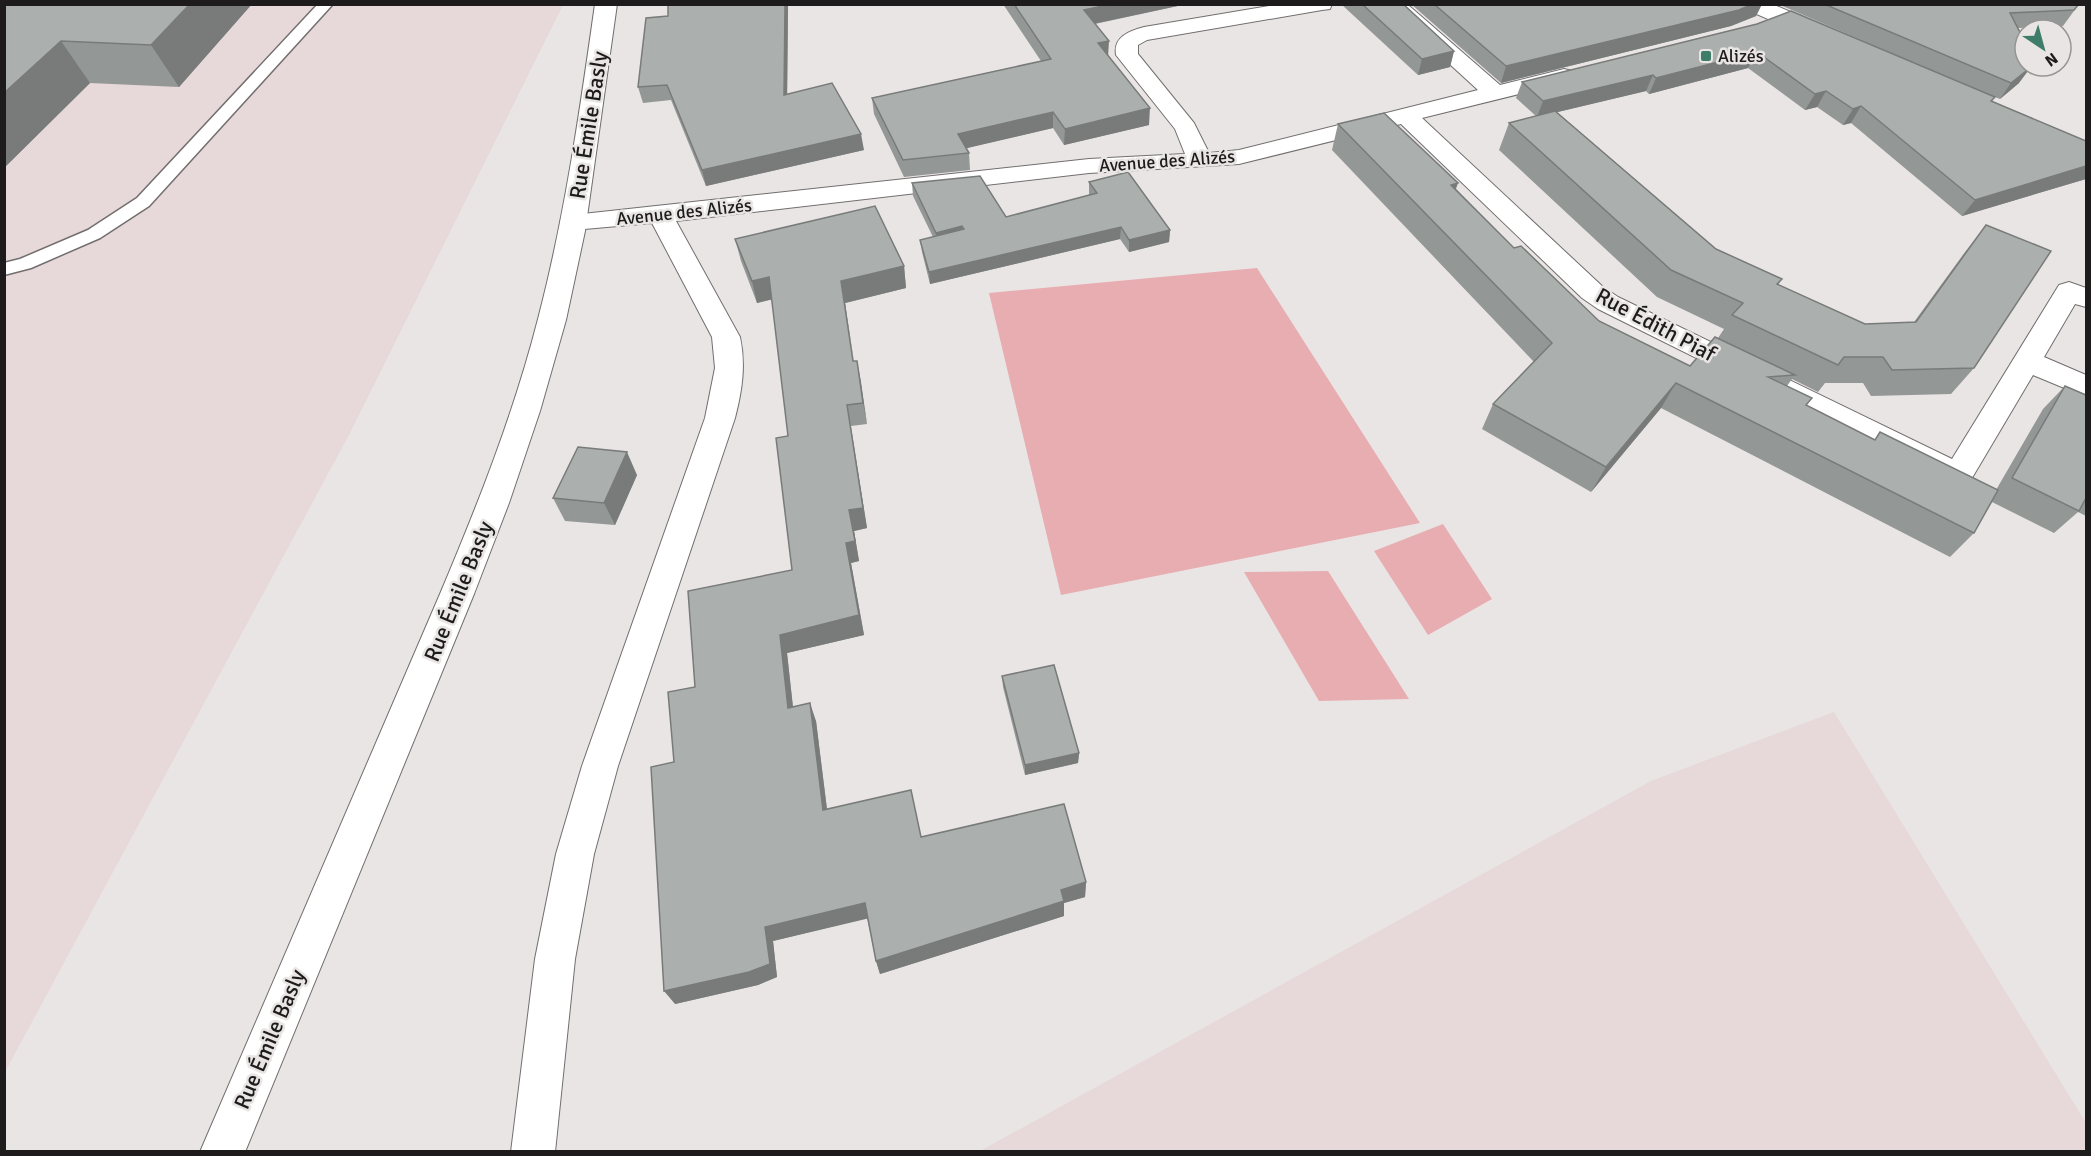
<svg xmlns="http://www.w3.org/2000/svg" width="2091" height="1156" viewBox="0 0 2091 1156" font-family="Signika,sans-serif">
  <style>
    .built { fill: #e7d8d9 }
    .green { fill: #e7adb1 }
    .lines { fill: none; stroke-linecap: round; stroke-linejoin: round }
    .service-casing { stroke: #726e6e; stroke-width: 3 }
    .minor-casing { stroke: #726e6e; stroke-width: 2 }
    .tertiary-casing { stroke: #726e6e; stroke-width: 2 }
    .service { fill: #fff; fill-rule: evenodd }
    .minor { fill: #fff; fill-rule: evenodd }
    .tertiary { fill: #fff; fill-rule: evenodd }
    .wall { fill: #939796 }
    .shaded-wall { fill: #787b7a }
    .building { fill: #abb0ae; stroke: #787b7a; stroke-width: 1.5 }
    .poi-dot { fill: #3e7d69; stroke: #eae5e5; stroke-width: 2 }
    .labels { text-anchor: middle; stroke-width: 5; stroke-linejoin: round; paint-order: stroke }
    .far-poi-label { font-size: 18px; fill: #1d1b1b; stroke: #eae5e5; text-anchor: start }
    .far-street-label { font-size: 18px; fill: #1d1b1b; stroke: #eae5e5 }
    .street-label { font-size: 22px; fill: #1d1b1b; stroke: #eae5e5 }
  </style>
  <rect width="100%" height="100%" fill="#eae5e5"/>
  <g class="built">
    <polygon points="5,5 563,5 350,433 5,1072"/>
    <polygon points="1834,712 2086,1123 2086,1151 980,1151 1651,781"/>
  </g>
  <g class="green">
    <polygon points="1257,268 1420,523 1061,595 989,293"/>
    <polygon points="1443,524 1492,599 1428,635 1374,551"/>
    <polygon points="1328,571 1409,699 1319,701 1244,572"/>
  </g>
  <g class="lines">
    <defs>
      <polygon id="service" points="318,4 333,4 149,206 100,238 31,268 4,275 4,263 20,259 88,230 137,198"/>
      <path id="minor" d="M1281,4H1332L1330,9L1322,10L1147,40L1138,45V54L1194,123L1209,153L1239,150L1478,90L1384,4H1407L1500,85L1564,69L1572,71L1575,76L1572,81L1422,118L1602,286L1618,297L1952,459L2059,285L2069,282L2086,288V307L2075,304L2044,357L2086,375V397L2033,375L1969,483L1958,487L1947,483L1598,309L1582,298L1401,124L1239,164L1089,173L676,221L740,337C746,365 742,391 735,418L618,766L594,854L575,959L555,1152H511L535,959L556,854L582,766L705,418L715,368L712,337L652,223L573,230L564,228L560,222L564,216L1089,159L1185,154L1175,129L1116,55C1113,37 1129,31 1144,27Z"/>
      <g id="tertiary">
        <path d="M595,4H617L585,231L566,320L540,411L509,503L474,594L245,1152H200L440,594C478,504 514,413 538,319C565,216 580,110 595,4Z"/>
        <polygon points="1743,4 1772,4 1828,28 1831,33 1828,38 1820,40 1812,38 1745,9"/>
      </g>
    </defs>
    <use href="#service" class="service-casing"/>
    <use href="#minor" class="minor-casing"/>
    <use href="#tertiary" class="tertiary-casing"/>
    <use href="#service" class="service"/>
    <use href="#minor" class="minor"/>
    <use href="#tertiary" class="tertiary"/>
  </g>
  <g class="wall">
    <polygon points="4,4 252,4 179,87 90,83 4,168"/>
    <polygon points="788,4 787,94 864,150 706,186 671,100 643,103 638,87"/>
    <polygon points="1003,4 1187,4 1095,24 1108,55 1149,125 1064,145 1053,128 966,148 969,153 970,170 904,177 874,114 872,98 1041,61"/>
    <polygon points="1341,4 1403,4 1454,51 1450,67 1418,75"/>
    <polygon points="1411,4 1762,4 1756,16 1731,26 1501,83"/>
    <polygon points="1778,4 2079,4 2063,26 2018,28 2019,83 2000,99 1995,97 1992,101 2086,141 2086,179 1962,216 1851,123 1843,125 1817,107 1805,110 1748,68 1649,94 1646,91 1557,112 1716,249 1782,279 1778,285 1865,324 1914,322 1965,252 1986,225 1974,368 1951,394 1871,396 1863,383 1825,383 1818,392 1792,379 1787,386 1806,406 1874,439 1996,490 2043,409 2065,386 2086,395 2086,516 2078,512 2054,533 1992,502 1974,533 1950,557 1661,408 1591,492 1482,429 1493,404 1534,362 1332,150 1338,124 1456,189 1514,248 1599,321 1690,366 1718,338 1724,329 1657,297 1499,150 1509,123 1536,116 1516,98 1522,82 1757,24 1979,91"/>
    <polygon points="1089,182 1170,230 1169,242 1129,252 1120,239 930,284 922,252 920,240 933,237 913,196 912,183 1006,217 1089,195"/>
    <polygon points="735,239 904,266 906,288 845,303 853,361 857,361 867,424 851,426 867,528 854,531 859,561 851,563 864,635 787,653 793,707 816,721 827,809 921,837 1086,882 1085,897 1064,903 1064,916 880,974 876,961 867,918 773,941 777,977 758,985 675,1004 674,762 695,687 792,570 788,436 772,299 757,303 741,261"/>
    <polygon points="637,475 615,525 565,521 553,498"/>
    <polygon points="1002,676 1079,753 1078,763 1025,775 1003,687"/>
  </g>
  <g class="shaded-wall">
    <polygon points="190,4 252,4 179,87 151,45"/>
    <polygon points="785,4 788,4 787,111 784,95"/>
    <polygon points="1112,4 1187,4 1083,26 1084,10"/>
    <polygon points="1753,4 1762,4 1756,16 1731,26 1501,83 1506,66"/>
    <polygon points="61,41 90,83 4,168 4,93"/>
    <polygon points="1109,41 1108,57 1098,43"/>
    <polygon points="1454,51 1450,67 1418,75 1422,59"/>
    <polygon points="1757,52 1748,68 1649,94 1656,78"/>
    <polygon points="2031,67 2019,83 2000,99 2011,83"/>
    <polygon points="1653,75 1646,91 1537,117 1543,101"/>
    <polygon points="1826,91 1817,107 1805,110 1815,94"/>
    <polygon points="1861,106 1851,123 1843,125 1853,109"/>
    <polygon points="1150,108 1149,125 1064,145 1065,129"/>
    <polygon points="1053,112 1053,128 959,150 958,134"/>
    <polygon points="861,134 864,150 706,186 702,170"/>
    <polygon points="2086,166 2086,179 1962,216 1975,200"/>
    <polygon points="1458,183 1449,209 1451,185"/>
    <polygon points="962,226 963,238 937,245 936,233"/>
    <polygon points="1121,227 1120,239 930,284 929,272"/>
    <polygon points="1170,230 1169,242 1129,252 1129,240"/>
    <polygon points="904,266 906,288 845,303 857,382 841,281"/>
    <polygon points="769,277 774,299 757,303 752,281"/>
    <polygon points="857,361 861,382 867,424 863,403"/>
    <polygon points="1676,383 1661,408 1591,492 1606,467"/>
    <polygon points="847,405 867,528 854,531 859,561 851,563 864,635 787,653 795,726 788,708 780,635 849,510"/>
    <polygon points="627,452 637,475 615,525 604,503"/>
    <polygon points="810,703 816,721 829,826 823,810"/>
    <polygon points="1079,753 1078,763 1025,775 1025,765"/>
    <polygon points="1086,882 1085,897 1064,903 1064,916 880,974 876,961 1061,890"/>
    <polygon points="865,903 870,918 773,941 777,977 758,985 675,1004 664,991 765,927"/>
  </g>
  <g class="building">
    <polygon points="4,4 190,4 151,45 61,41 4,93"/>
    <polygon points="668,4 785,4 784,95 832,83 861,134 702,170 667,85 638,87 646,18 668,16"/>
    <polygon points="1014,4 1112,4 1084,10 1109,41 1098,43 1150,108 1065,129 1053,112 958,134 969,153 903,160 872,98 1051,59"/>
    <polygon points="1362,4 1403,4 1454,51 1422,59"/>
    <polygon points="1434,4 1753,4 1739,10 1506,66"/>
    <polygon points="1824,4 2079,4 2074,10 2010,13 2025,42 2025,66 2030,66 2031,67 2011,83"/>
    <polygon points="1791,11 1995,97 1991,101 2086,141 2086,166 1975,200 1861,106 1853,109 1826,91 1815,94 1757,52 1656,78 1653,75 1543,101 1522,82 1757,24"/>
    <polygon points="1555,111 1716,249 1782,279 1777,284 1865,324 1916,322 1986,225 2051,251 1974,368 1892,370 1883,357 1844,357 1838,365 1732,315 1743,303 1671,270 1509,123"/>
    <polygon points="1384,113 1458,183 1451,185 1514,248 1521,246 1599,321 1690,366 1715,337 1795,375 1768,377 1812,398 1806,405 1875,440 1880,432 1998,490 1974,533 1676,383 1606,467 1493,404 1552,343 1338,124"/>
    <polygon points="1128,172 1170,230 1129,240 1121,227 929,272 920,240 964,229 962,226 936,233 912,183 980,176 1006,217 1097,193 1089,182"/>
    <polygon points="875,206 904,266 841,281 853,361 857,361 863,403 847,405 863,508 849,510 855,541 846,543 859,615 780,635 788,708 810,703 823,810 911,790 921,837 1064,804 1086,882 1061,890 1064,901 876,961 865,903 765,927 770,964 749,972 664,991 651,767 674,762 668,692 695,687 688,591 792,570 776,438 788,436 769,277 752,281 735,239"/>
    <polygon points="2065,386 2086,395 2086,498 2079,511 2012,478"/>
    <polygon points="578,447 627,452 604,503 553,498"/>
    <polygon points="1054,665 1079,753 1025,765 1002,676"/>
  </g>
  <rect class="poi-dot" x="1700" y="50" width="12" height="12" rx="3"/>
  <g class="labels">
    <g class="far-poi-label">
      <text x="1718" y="62">Alizés</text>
    </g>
    <g class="far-street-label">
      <text transform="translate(1167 161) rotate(-4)" y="6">Avenue des Alizés</text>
      <text transform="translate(684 212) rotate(-6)" y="6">Avenue des Alizés</text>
    </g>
    <g class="street-label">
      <text transform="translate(588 125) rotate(-81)" y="8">Rue Émile Basly</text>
      <text transform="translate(1656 324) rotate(28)" y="8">Rue Édith Piaf</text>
      <text transform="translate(458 591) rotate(-68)" y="8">Rue Émile Basly</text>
      <text transform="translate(269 1039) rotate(-67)" y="8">Rue Émile Basly</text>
    </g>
  </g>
  <rect width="2091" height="1156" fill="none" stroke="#1d1b1b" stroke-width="12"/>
  <g transform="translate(2043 48) rotate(144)"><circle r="28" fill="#eae5e5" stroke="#989494" stroke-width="1.5"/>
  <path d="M0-4.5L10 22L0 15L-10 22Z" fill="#3e7d69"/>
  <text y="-9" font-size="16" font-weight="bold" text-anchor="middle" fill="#1d1b1b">N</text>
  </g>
</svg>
